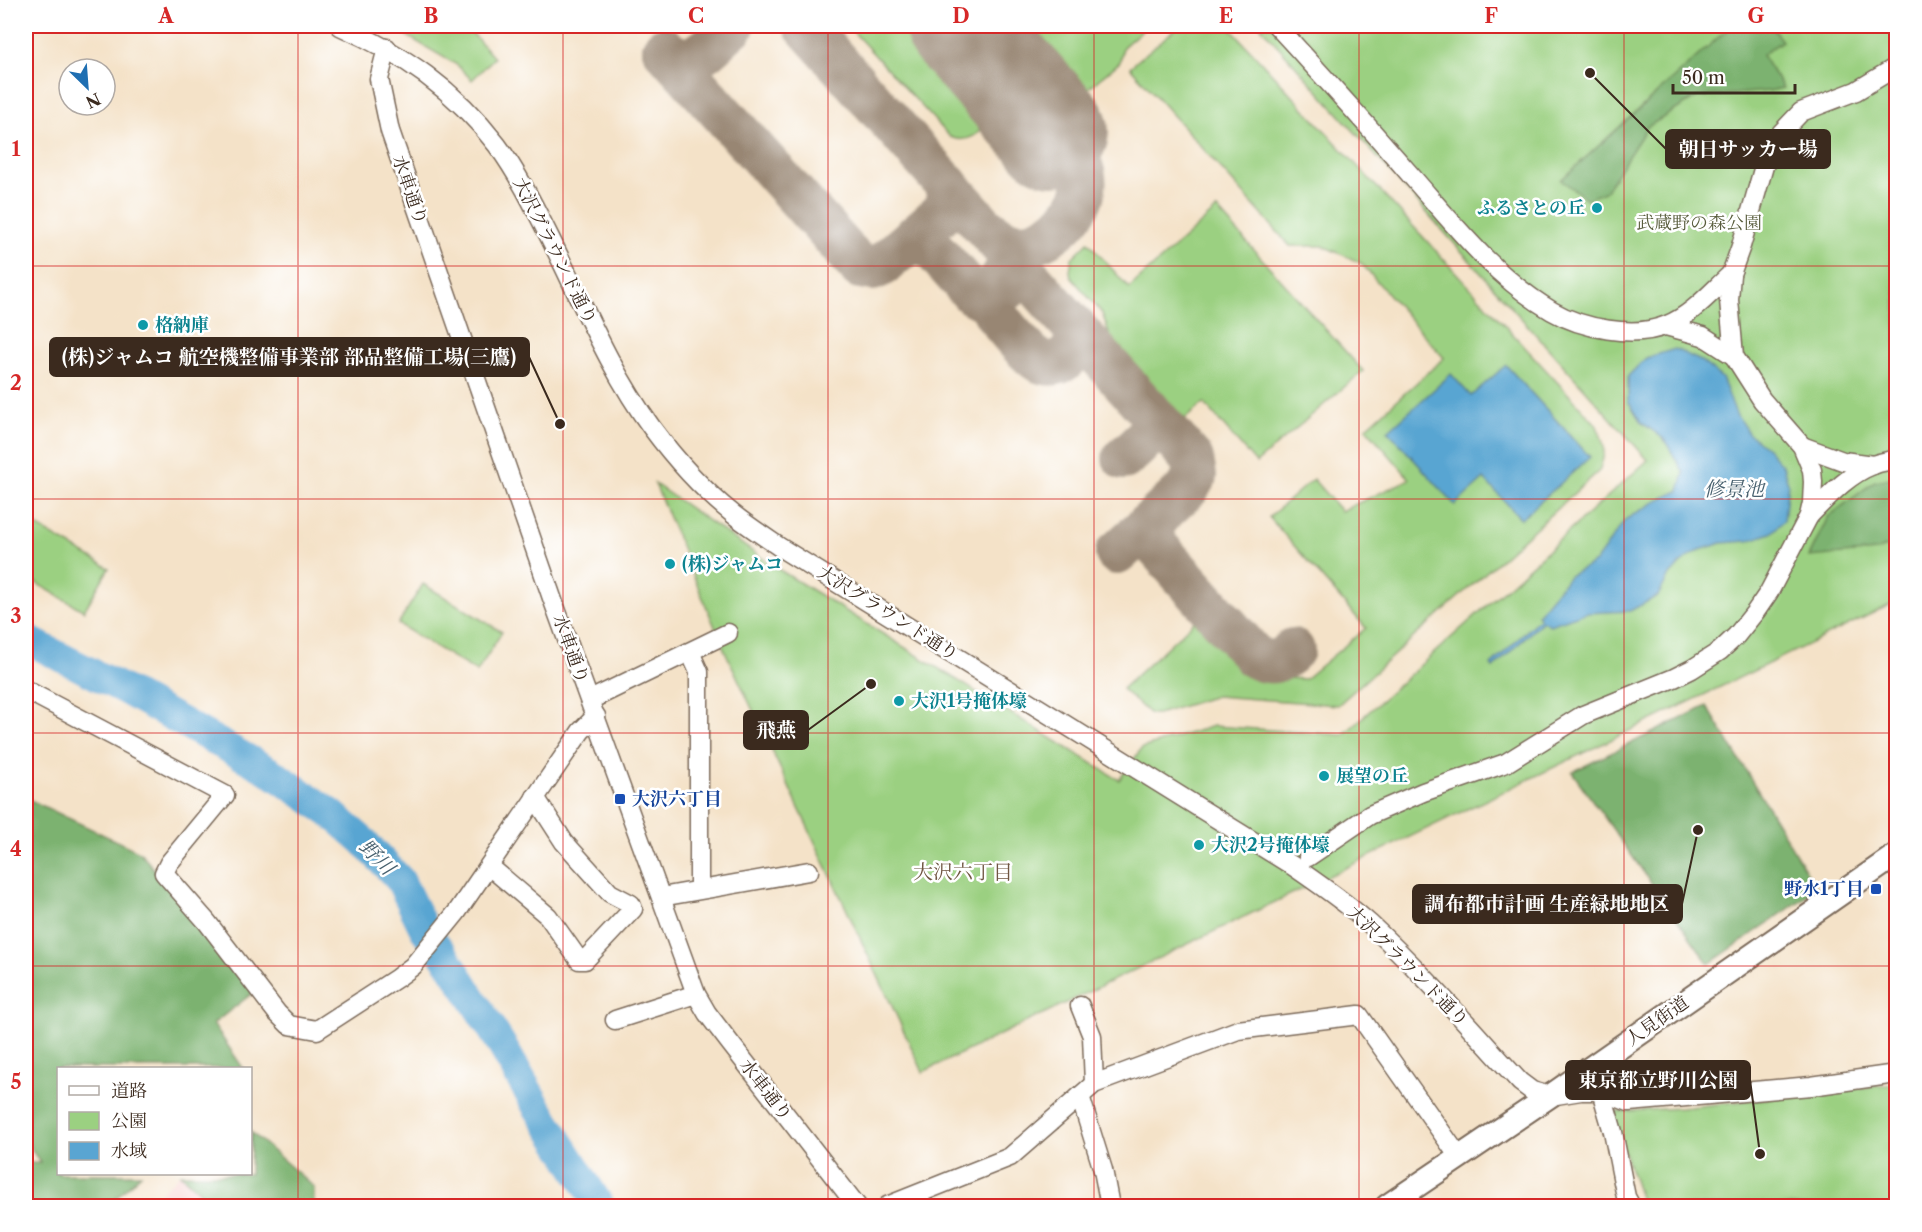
<svg xmlns="http://www.w3.org/2000/svg" width="1922" height="1232" viewBox="0 0 1922 1232" font-family="'Libre Caslon Text','Noto Serif JP',serif">
  <style>
    .built { fill: #f7d0ce }
    .green { fill: #9bd081; stroke: #6b7d50; stroke-width: 1.5 }
    .forest { fill: #7cb26f; stroke: #5c6e46; stroke-width: 1.5 }
    .water { fill: #59a5d2; stroke: #4a6878; stroke-width: 1.5 }
    .lines { fill: none; stroke-linecap: round; stroke-linejoin: round }
    .river { stroke: #59a5d2; stroke-width: 30 }
    .taxiway { stroke: #988673; stroke-width: 44 }
    .runway { stroke: #988673; stroke-width: 110 }
    .minor-casing { stroke: #7c6a5a; stroke-width: 21 }
    .major-casing { stroke: #7c6a5a; stroke-width: 26 }
    .minor { stroke: #fff; stroke-width: 18 }
    .major { stroke: #fff; stroke-width: 22 }
    .grid { fill: none; stroke: #d62828; stroke-width: 1.5; stroke-opacity: 0.55 }
    .culture-dot { fill: #0f9aa8; stroke: #fff; stroke-width: 2 }
    .transit-dot { fill: #1a4fb4; stroke: #fff; stroke-width: 2 }
    .labels { text-anchor: middle; stroke-width: 5; stroke-linejoin: round; paint-order: stroke }
    .street-label { font-size: 18px; fill: #3b2a1e; stroke: #fff }
    .culture-label { font-size: 18px; font-weight: bold; fill: #0d838f; stroke: #fff; text-anchor: start }
    .park-label { font-size: 18px; fill: #585c3c; stroke: #fff }
    .transit-label { font-size: 18px; font-weight: bold; fill: #164399; stroke: #fff; text-anchor: start }
    .water-label { font-size: 20px; font-style: italic; fill: #48616f; stroke: #fff }
    .neighbourhood-label { font-size: 20px; fill: #705642; stroke: #fff }
    .leader { fill: none; stroke: #3b2a1e; stroke-width: 2 }
    .callout-dot { fill: #3b2a1e; stroke: #fff; stroke-width: 2 }
    .callout { fill: #3b2a1e; stroke: #3b2a1e; stroke-width: 2 }
    .callout-label { font-size: 20px; text-anchor: middle; font-weight: bold; fill: #fff }
    .neatline { fill: none; stroke: #d62828; stroke-width: 2 }
    .grid-label { font-size: 20px; text-anchor: middle; font-weight: bold; fill: #d62828 }
  </style>
  <rect width="100%" height="100%" fill="#fff"/>
  <filter id="ink" filterUnits="userSpaceOnUse"><feTurbulence type="fractalNoise" baseFrequency=".0167" numOctaves="2"/><feDisplacementMap in="SourceGraphic" scale="12" xChannelSelector="R" yChannelSelector="G"/><feConvolveMatrix kernelMatrix="1 2 1 2 8 2 1 2 1" color-interpolation-filters="sRGB"/></filter>
  <filter id="wash" filterUnits="userSpaceOnUse"><feTurbulence type="fractalNoise" baseFrequency=".008" numOctaves="4" result="noise"/><feDisplacementMap in="SourceGraphic" scale="24" xChannelSelector="R" yChannelSelector="G"/><feGaussianBlur stdDeviation="1.35" result="paint"/><feColorMatrix in="noise" values="0 0 0 0 0 0 0 0 0 0 0 0 0 0 0 0 0 1.4 0 .05"/><feComposite in="paint" operator="in"/></filter>
  <g filter="url(#wash)">
    <rect width="100%" height="100%" fill="#f4e2c8"/>
    <polygon class="built" points="180,1174 226,1206 147,1206"/>
    <g class="green">
      <polygon points="390,26 466,26 494,58 472,80 457,65"/>
      <path d="M848,26H900L981,117C986,135 965,144 950,137Z"/>
      <polygon points="1028,26 1147,26 1123,47 1120,62 1086,90"/>
      <path d="M1179,26H1228L1596,424C1605,444 1607,450 1599,471L1338,705L1216,696L1158,714H1150L1122,689L1197,619L1248,676L1305,679L1366,628L1269,517L1313,479L1341,511L1410,479L1366,428L1444,358L1361,263L1323,246H1290L1130,67Z"/>
      <polygon points="1260,26 1896,26 1896,602 923,1072 725,651 655,484 778,569 1119,780 1142,748 1213,726 1343,735 1648,460"/>
      <polygon points="1217,209 1363,371 1256,463 1204,403 1180,423 1112,342 1102,313 1071,277 1070,271 1072,258 1088,242 1129,288"/>
      <polygon points="31,523 109,568 84,611 26,577 26,533"/>
      <polygon points="423,584 502,632 477,672 398,624"/>
      <polygon points="1896,1084 1896,1206 1643,1206 1610,1112 1681,1108"/>
    </g>
    <g class="forest">
      <polygon points="1731,26 1771,26 1782,41 1762,55 1783,88 1769,91 1697,97 1647,127 1605,192 1587,199 1561,180"/>
      <polygon points="1896,477 1896,542 1877,551 1809,557 1828,517 1875,481"/>
      <polygon points="1707,706 1817,889 1709,964 1572,772"/>
      <polygon points="26,798 140,852 254,992 213,1024 243,1068 58,1068 58,1174 141,1174 108,1206 26,1206 26,1163 40,1163 26,1140"/>
      <polygon points="251,1132 314,1187 314,1206 215,1206 180,1174 250,1174"/>
    </g>
    <g class="water">
      <polygon points="1675,349 1701,361 1722,378 1737,416 1749,434 1767,448 1783,466 1788,483 1784,521 1771,533 1748,541 1722,543 1700,550 1681,563 1668,577 1658,596 1630,611 1585,613 1550,625 1543,621 1493,668 1491,665 1540,618 1537,615 1569,576 1595,562 1626,519 1660,499 1679,491 1684,473 1664,439 1641,422 1628,401 1628,376 1646,358"/>
      <polygon points="1506,365 1590,457 1521,519 1484,479 1455,505 1388,431 1451,374 1471,396"/>
    </g>
    <g class="lines">
      <polyline class="river" points="26,639 125,690 269,771 332,814 363,841 400,880 424,929 451,965 500,1042 537,1107 600,1206"/>
      <g class="taxiway">
        <polyline points="805,26 1192,459 1195,476 1188,488 1117,553"/>
        <polyline points="664,49 860,267 873,269 882,265 944,211 949,199 945,182"/>
        <path d="M664,49C692,74 711,44 733,26"/>
        <path d="M988,229C1012,250 1037,247 1060,227C1084,205 1094,181 1073,152"/>
        <path d="M903,247L920,243L932,248L973,294C988,303 1000,296 1012,284"/>
        <path d="M1006,250C1016,280 982,283 993,309C997,319 1030,357 1039,361C1063,372 1082,348 1074,326"/>
        <path d="M1124,458C1140,444 1158,432 1148,409"/>
        <path d="M1158,516C1151,527 1151,536 1157,547L1255,657C1270,665 1282,662 1293,650"/>
      </g>
      <polyline class="runway" points="960,26 1054,131"/>
    </g>
  </g>
  <g filter="url(#ink)">
    <g class="lines">
      <defs>
        <g id="minor">
          <path d="M340,26C403,54 454,89 497,145C517,172 532,202 547,232C580,297 608,368 652,428C675,459 703,490 733,514C748,526 765,537 781,548L1293,866C1319,884 1347,903 1370,924C1424,974 1471,1029 1520,1082L1532,1091L1550,1096L1581,1091H1601L1629,1102L1811,1086L1896,1074"/>
          <path d="M1277,26C1323,76 1369,127 1414,179C1455,226 1497,279 1552,311C1581,328 1634,339 1667,325C1692,315 1711,292 1731,274"/>
          <polyline points="387,48 379,79 390,131 552,598 696,994 707,1013 730,1043 857,1206"/>
          <polyline points="1666,326 1703,336 1734,356"/>
          <polyline points="1802,446 1843,461 1873,465"/>
          <path d="M1809,516C1827,498 1847,475 1873,465C1880,462 1889,461 1896,459"/>
          <polyline points="690,652 699,672 699,889"/>
          <polyline points="26,690 225,795 169,863 164,873 207,922 277,1013 289,1025 317,1030 397,978 413,966 457,912 581,731 596,716"/>
          <polyline points="590,700 728,633"/>
          <polyline points="1308,857 1370,815 1423,792 1506,763 1583,715 1674,678 1692,669 1720,651 1736,636 1756,611 1769,592 1809,516 1812,503 1813,482 1812,470 1802,446 1762,400 1734,356 1729,300 1731,274 1741,246 1764,166 1781,133 1801,112 1856,91 1896,67"/>
          <polyline points="489,866 548,916 579,960 585,960 633,909 631,904 610,893 564,842 535,797"/>
          <polyline points="661,897 809,871"/>
          <polyline points="1080,1006 1092,1036 1094,1084"/>
          <polyline points="615,1020 696,994"/>
          <polyline points="1601,1091 1613,1132 1626,1197 1631,1206"/>
          <polyline points="1080,1096 1103,1170 1110,1206"/>
          <polyline points="887,1206 1010,1157 1094,1084 1238,1030 1359,1015 1459,1157"/>
        </g>
        <polyline id="major" points="1387,1206 1550,1096 1896,855"/>
      </defs>
      <use href="#minor" class="minor-casing"/>
      <use href="#major" class="major-casing"/>
      <use href="#minor" class="minor"/>
      <use href="#major" class="major"/>
    </g>
  </g>
  <path class="grid" d="M298,26V1206M563,26V1206M828,26V1206M1094,26V1206M1359,26V1206M1624,26V1206M26,266H1896M26,499H1896M26,733H1896M26,966H1896"/>
  <g class="culture-dot">
    <circle cx="1597" cy="208" r="6"/>
    <circle cx="143" cy="325" r="6"/>
    <circle cx="670" cy="564" r="6"/>
    <circle cx="899" cy="701" r="6"/>
    <circle cx="1324" cy="776" r="6"/>
    <circle cx="1199" cy="845" r="6"/>
  </g>
  <g class="transit-dot">
    <rect x="614" y="793" width="12" height="12" rx="3"/>
    <rect x="1870" y="883" width="12" height="12" rx="3"/>
  </g>
  <g class="labels">
    <g class="street-label">
      <text transform="translate(410 190) rotate(71)" y="6">水車通り</text>
      <text transform="translate(555 251) rotate(63)" y="6">大沢グラウンド通り</text>
      <text transform="translate(888 613) rotate(32)" y="6">大沢グラウンド通り</text>
      <text transform="translate(571 649) rotate(70)" y="6">水車通り</text>
      <text transform="translate(1408 966) rotate(45)" y="6">大沢グラウンド通り</text>
      <text transform="translate(1657 1021) rotate(-35)" y="6">人見街道</text>
      <text transform="translate(766 1090) rotate(52)" y="6">水車通り</text>
    </g>
    <g class="culture-label">
      <text x="1585" y="214" text-anchor="end">ふるさとの丘</text>
      <text x="155" y="331">格納庫</text>
      <text x="682" y="570">(株)ジャムコ</text>
      <text x="911" y="707">大沢1号掩体壕</text>
      <text x="1336" y="782">展望の丘</text>
      <text x="1211" y="851">大沢2号掩体壕</text>
    </g>
    <g class="park-label">
      <text x="1699" y="229">武蔵野の森公園</text>
    </g>
    <g class="transit-label">
      <text x="632" y="805">大沢六丁目</text>
      <text x="1864" y="895" text-anchor="end">野水1丁目</text>
    </g>
    <g class="water-label">
      <text x="1734" y="496">修景池</text>
      <text transform="translate(377 857) rotate(45)" y="7">野川</text>
    </g>
    <g class="neighbourhood-label">
      <text x="963" y="879">大沢六丁目</text>
    </g>
  </g>
  <path class="leader" d="M1590 73L1666 149M560 424L529 357M871 684L808 730M1698 830L1682 904M1760 1154L1750 1080"/>
  <g class="callout-dot">
    <circle cx="1590" cy="73" r="6"/>
    <circle cx="560" cy="424" r="6"/>
    <circle cx="871" cy="684" r="6"/>
    <circle cx="1698" cy="830" r="6"/>
    <circle cx="1760" cy="1154" r="6"/>
  </g>
  <g class="callout">
    <rect x="1666" y="130" width="164" height="38" rx="6"/>
    <rect x="50" y="338" width="479" height="38" rx="6"/>
    <rect x="744" y="711" width="64" height="38" rx="6"/>
    <rect x="1413" y="885" width="269" height="38" rx="6"/>
    <rect x="1566" y="1061" width="184" height="38" rx="6"/>
  </g>
  <g class="callout-label">
    <text x="1748" y="156">朝日サッカー場</text>
    <text x="289" y="364">(株)ジャムコ 航空機整備事業部 部品整備工場(三鷹)</text>
    <text x="776" y="737">飛燕</text>
    <text x="1547" y="911">調布都市計画 生産緑地地区</text>
    <text x="1658" y="1087">東京都立野川公園</text>
  </g>
  <rect width="1922" height="1232" fill="none" stroke="#fff" stroke-width="66"/>
  <rect x="57" y="1067" width="195" height="108" fill="#ffffff" stroke="#b1aaa5" stroke-width="1.5"/>
  <rect x="69" y="1086" width="30" height="9" fill="#ffffff" stroke="#b1aaa5" stroke-width="1.5"/>
  <text x="111" y="1097" font-size="18" fill="#3b2a1e">道路</text>
  <rect x="69" y="1112" width="30" height="18" fill="#9bd081" stroke="#b1aaa5" stroke-width="1.5"/>
  <text x="111" y="1127" font-size="18" fill="#3b2a1e">公園</text>
  <rect x="69" y="1142" width="30" height="18" fill="#59a5d2" stroke="#b1aaa5" stroke-width="1.5"/>
  <text x="111" y="1157" font-size="18" fill="#3b2a1e">水域</text>
  <g transform="translate(87 87) rotate(155)"><circle r="28" fill="#ffffff" stroke="#b1aaa5" stroke-width="1.5"/>
  <path d="M0-4.5L10 22L0 15L-10 22Z" fill="#1f6fb2"/>
  <text y="-9" font-size="16" font-weight="bold" text-anchor="middle" fill="#3b2a1e">N</text>
  </g>
  <path d="M1673 84v9h122v-9" fill="none" stroke="#3b2a1e" stroke-width="3"/>
  <text x="1682" y="84" font-size="18" fill="#3b2a1e" stroke="#ffffff" stroke-width="4.5" paint-order="stroke">50 m</text>
  <rect x="33" y="33" width="1856" height="1166" class="neatline"/>
  <g class="grid-label">
    <text x="166" y="23">A</text>
    <text x="431" y="23">B</text>
    <text x="696" y="23">C</text>
    <text x="961" y="23">D</text>
    <text x="1226" y="23">E</text>
    <text x="1491" y="23">F</text>
    <text x="1756" y="23">G</text>
    <text x="16" y="156">1</text>
    <text x="16" y="390">2</text>
    <text x="16" y="623">3</text>
    <text x="16" y="856">4</text>
    <text x="16" y="1089">5</text>
  </g>
</svg>
